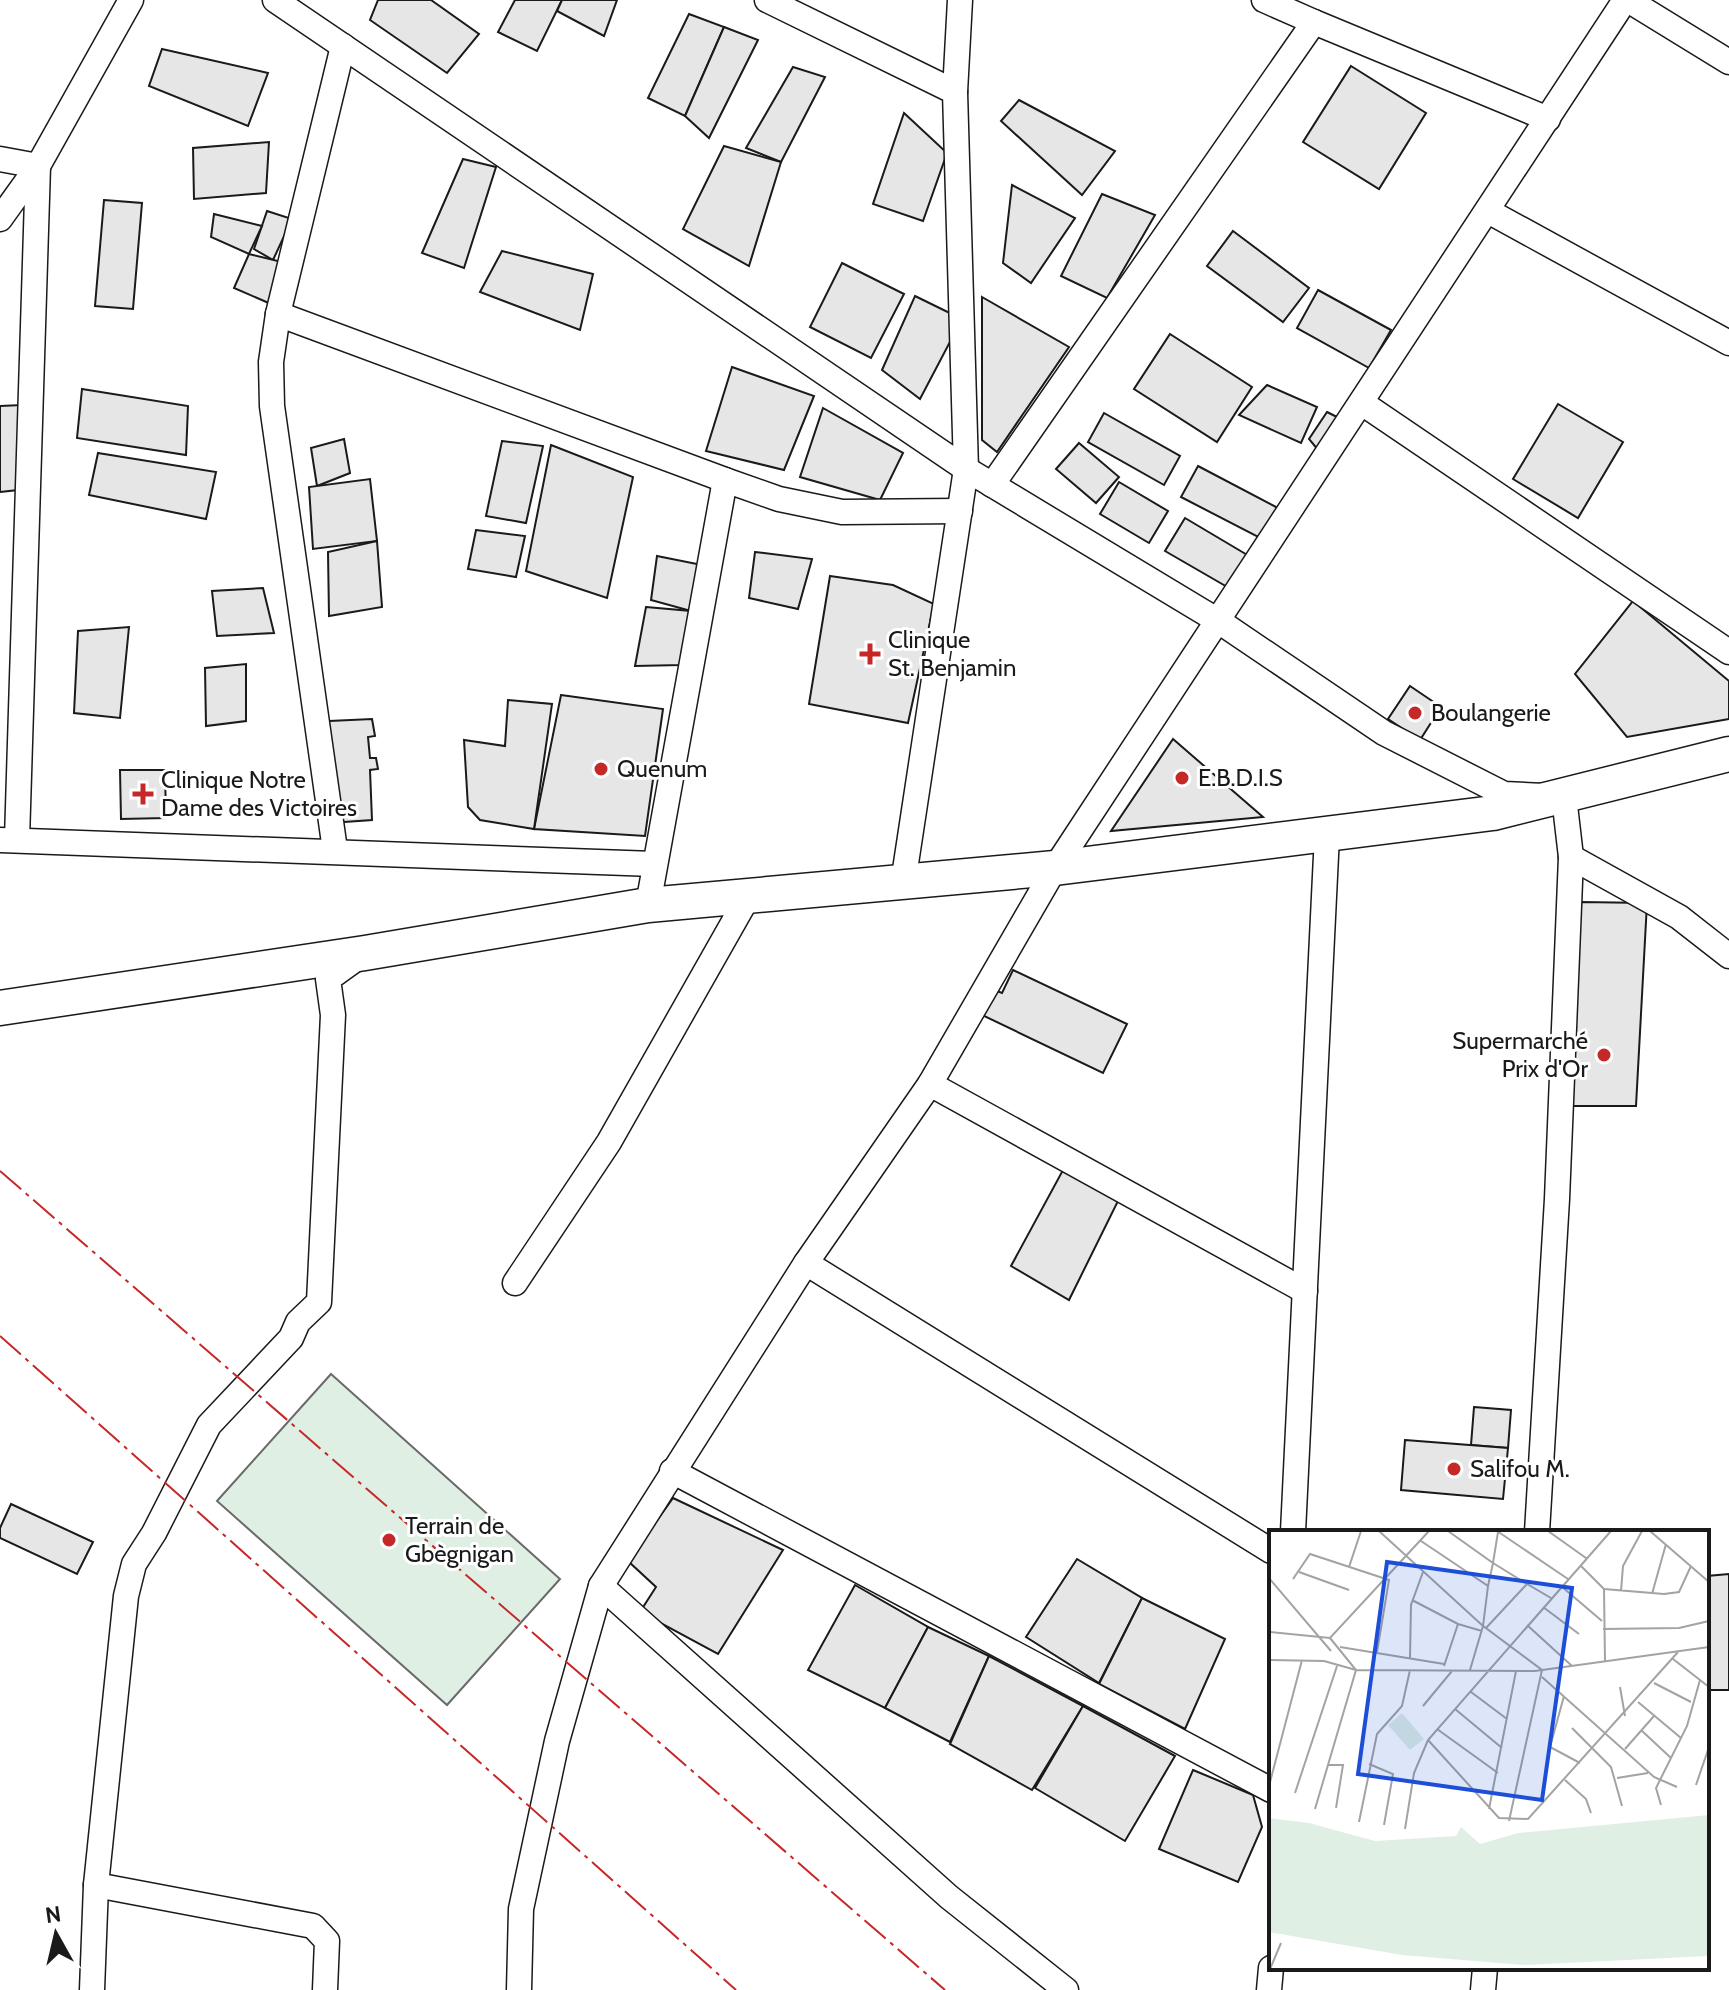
<svg xmlns="http://www.w3.org/2000/svg" width="1729" height="1990" viewBox="0 0 1729 1990" font-family="Cabin,sans-serif">
  <style>
    .green { fill: #e0efe3; stroke: #6a6a6a; stroke-width: 2 }
    .building { fill: #e6e6e6; stroke: #1a1a1a; stroke-width: 2 }
    .lines { fill: none; stroke-linecap: round; stroke-linejoin: round }
    .minor-casing { stroke: #1a1a1a; stroke-width: 27 }
    .secondary-casing { stroke: #1a1a1a; stroke-width: 37 }
    .minor { stroke: #fff; stroke-width: 24 }
    .secondary { stroke: #fff; stroke-width: 34 }
    .power { stroke: #c62828; stroke-width: 2; stroke-dasharray: 28 6 4 6; stroke-linecap: butt }
    .poi-dot { fill: #c62828; stroke: #fff; stroke-width: 3 }
    .labels { text-anchor: middle; stroke-width: 6; stroke-linejoin: round; paint-order: stroke }
    .poi-label { font-size: 24px; fill: #1a1a1a; stroke: #fff; text-anchor: start }
    .inset-road { fill: none; stroke: #a3a3a3; stroke-width: 2 }
    .view { fill: #1d4ed8; fill-opacity: 0.15; stroke: #1d4ed8; stroke-width: 4 }
    .inset-edge { fill: none; stroke: #1a1a1a; stroke-width: 4 }
  </style>
  <rect width="100%" height="100%" fill="#fff"/>
  <polygon class="green" points="331,1374 560,1579 447,1705 217,1501"/>
  <g class="building">
    <polygon points="378,0 431,0 479,34 447,73 370,20"/>
    <polygon points="515,0 562,0 537,51 498,32"/>
    <polygon points="562,0 617,0 604,36 557,11"/>
    <polygon points="689,14 724,27 685,116 648,98"/>
    <polygon points="724,27 758,40 709,138 685,116"/>
    <polygon points="162,49 268,73 248,126 149,86"/>
    <polygon points="1351,66 1426,113 1379,189 1303,142"/>
    <polygon points="793,67 825,77 781,162 746,148"/>
    <polygon points="1019,100 1115,151 1082,195 1001,121"/>
    <polygon points="904,113 947,153 923,221 873,204"/>
    <polygon points="269,142 266,193 194,199 193,148"/>
    <polygon points="724,146 781,162 749,266 683,229"/>
    <polygon points="463,159 496,167 464,268 422,253"/>
    <polygon points="1012,185 1075,218 1031,283 1003,263"/>
    <polygon points="1102,194 1155,215 1107,298 1061,276"/>
    <polygon points="104,200 142,203 133,309 95,306"/>
    <polygon points="267,211 292,219 273,260 254,249"/>
    <polygon points="214,214 262,226 249,254 211,237"/>
    <polygon points="1233,231 1309,288 1283,322 1207,266"/>
    <polygon points="502,251 593,274 580,330 480,292"/>
    <polygon points="249,254 282,262 271,304 234,288"/>
    <polygon points="842,263 904,294 871,358 810,327"/>
    <polygon points="1318,290 1391,330 1369,368 1297,328"/>
    <polygon points="915,296 962,319 920,399 882,370"/>
    <polygon points="982,297 1069,347 997,452 982,440"/>
    <polygon points="1170,334 1252,387 1217,442 1134,389"/>
    <polygon points="732,367 814,396 784,470 706,451"/>
    <polygon points="1267,385 1317,407 1301,443 1239,415"/>
    <polygon points="82,389 188,406 186,455 77,438"/>
    <polygon points="1558,404 1623,442 1578,518 1513,479"/>
    <polygon points="22,405 18,490 0,492 0,406"/>
    <polygon points="823,408 903,453 880,500 800,477"/>
    <polygon points="1327,412 1345,421 1323,456 1309,439"/>
    <polygon points="1104,413 1180,456 1164,485 1088,442"/>
    <polygon points="344,439 350,473 317,486 311,448"/>
    <polygon points="502,441 543,446 526,523 486,516"/>
    <polygon points="1079,443 1119,477 1096,503 1056,469"/>
    <polygon points="551,445 633,477 607,598 526,571"/>
    <polygon points="98,453 216,472 206,519 89,495"/>
    <polygon points="1198,466 1280,509 1264,540 1181,497"/>
    <polygon points="370,479 377,541 313,549 309,487"/>
    <polygon points="1119,482 1168,511 1149,543 1100,514"/>
    <polygon points="1185,518 1249,556 1229,588 1165,551"/>
    <polygon points="476,530 525,536 516,577 468,569"/>
    <polygon points="377,541 382,607 329,616 328,552"/>
    <polygon points="755,552 812,559 798,609 749,598"/>
    <polygon points="657,556 702,565 691,611 651,600"/>
    <polygon points="830,576 893,585 934,604 908,723 809,704"/>
    <polygon points="263,588 274,633 217,636 212,591"/>
    <polygon points="1633,601 1729,681 1729,719 1627,737 1575,674"/>
    <polygon points="646,607 691,611 681,665 635,666"/>
    <polygon points="129,627 120,718 74,713 78,631"/>
    <polygon points="246,664 246,721 206,726 205,668"/>
    <polygon points="1410,686 1441,707 1420,740 1388,719"/>
    <polygon points="561,695 663,709 645,836 534,829"/>
    <polygon points="508,700 552,704 534,829 480,820 468,807 464,740 505,746"/>
    <polygon points="372,719 375,736 368,737 370,758 376,758 378,769 370,770 372,820 330,823 317,807 308,722"/>
    <polygon points="1173,739 1263,817 1111,831"/>
    <polygon points="120,770 165,770 166,818 121,819"/>
    <polygon points="1581,902 1647,903 1636,1106 1569,1106"/>
    <polygon points="1013,970 1127,1024 1103,1073 980,1014 992,989 1002,993"/>
    <polygon points="1063,1170 1118,1201 1069,1300 1011,1266"/>
    <polygon points="1474,1407 1511,1410 1508,1448 1471,1445"/>
    <polygon points="1405,1440 1508,1448 1503,1499 1401,1490"/>
    <polygon points="673,1498 783,1550 718,1654 640,1612 656,1587 628,1561"/>
    <polygon points="11,1504 93,1542 77,1574 0,1538 0,1528"/>
    <polygon points="1077,1559 1142,1598 1099,1683 1026,1637"/>
    <polygon points="1729,1574 1729,1690 1707,1690 1707,1576"/>
    <polygon points="855,1585 928,1627 885,1708 808,1670"/>
    <polygon points="1142,1598 1225,1639 1185,1729 1099,1684"/>
    <polygon points="928,1627 989,1656 950,1742 885,1708"/>
    <polygon points="989,1656 1083,1706 1032,1790 950,1744"/>
    <polygon points="1083,1706 1175,1756 1125,1841 1035,1788"/>
    <polygon points="1193,1770 1253,1795 1262,1827 1238,1882 1159,1849"/>
  </g>
  <g class="lines">
    <defs>
      <g id="minor">
        <polyline points="275,0 966,469 955,92 767,0"/>
        <polyline points="1264,0 1314,22"/>
        <polyline points="1628,0 1729,62"/>
        <polyline points="955,92 960,0"/>
        <polyline points="0,159 38,166 17,839"/>
        <polyline points="1488,211 1729,343"/>
        <polyline points="0,219 38,166 131,0"/>
        <polyline points="278,314 725,480"/>
        <polyline points="1362,403 1729,652"/>
        <polyline points="992,485 1314,22 1548,119"/>
        <polyline points="0,840 654,864"/>
        <polyline points="335,850 272,406 271,362 278,314 343,46"/>
        <polyline points="1571,857 1679,917 1729,956"/>
        <polyline points="903,883 966,469 1220,622 1384,733 1504,794 1564,797 1571,857 1557,1199 1537,1532"/>
        <polyline points="648,905 725,480 779,499 842,512 960,511"/>
        <polyline points="930,1084 1305,1291"/>
        <polyline points="806,1263 1271,1551"/>
        <polyline points="515,1283 609,1142 749,895"/>
        <polyline points="672,1471 1271,1790"/>
        <polyline points="1293,1532 1327,835"/>
        <polyline points="601,1586 949,1897 1066,1990"/>
        <polyline points="96,1885 313,1926 327,1941 325,1990"/>
        <polyline points="92,1990 96,1885 126,1596 134,1564 154,1533 209,1425 291,1338 298,1322 319,1302 333,1015 328,979 360,956"/>
        <polyline points="519,1990 521,1909 557,1741 601,1586 806,1263 930,1084 1055,868 1625,0"/>
        <polyline points="1269,1990 1271,1968"/>
        <polyline points="1483,1990 1485,1968"/>
      </g>
      <polyline id="secondary" points="0,1008 365,953 648,905 1055,868 1493,813 1729,754"/>
    </defs>
    <use href="#minor" class="minor-casing"/>
    <use href="#secondary" class="secondary-casing"/>
    <use href="#minor" class="minor"/>
    <use href="#secondary" class="secondary"/>
    <g class="power">
      <polyline points="0,1171 945,1990"/>
      <polyline points="0,1336 736,1990"/>
    </g>
  </g>
  <g class="poi-dot">
    <path d="M866 642h8v8h8v8h-8v8h-8v-8h-8v-8h8z"/>
    <circle cx="1415" cy="713" r="8"/>
    <circle cx="601" cy="769" r="8"/>
    <circle cx="1182" cy="778" r="8"/>
    <path d="M139 782h8v8h8v8h-8v8h-8v-8h-8v-8h8z"/>
    <circle cx="1604" cy="1055" r="8"/>
    <circle cx="1454" cy="1469" r="8"/>
    <circle cx="389" cy="1540" r="8"/>
  </g>
  <g class="labels">
    <g class="poi-label">
      <text x="888" y="648">Clinique<tspan x="888" dy="28">St. Benjamin</tspan></text>
      <text x="1431" y="721">Boulangerie</text>
      <text x="617" y="777">Quenum</text>
      <text x="1198" y="786">E.B.D.I.S</text>
      <text x="161" y="788">Clinique Notre<tspan x="161" dy="28">Dame des Victoires</tspan></text>
      <text x="1588" y="1049" text-anchor="end">Supermarché<tspan x="1588" dy="28">Prix d'Or</tspan></text>
      <text x="1470" y="1477">Salifou M.</text>
      <text x="405" y="1534">Terrain de<tspan x="405" dy="28">Gbègnigan</tspan></text>
    </g>
  </g>
  <g transform="translate(1269 1530)">
    <rect width="440" height="440" fill="#fff"/>
    <path d="M133,183L155,209L141,220L119,195ZM440,285V426L254,435L133,425L0,402V288L40,293L106,311L187,306L192,297L211,314L249,303Z" fill="#e0efe3"/>
    <path class="inset-road" d="M110,1L214,96L219,56L152,11M179,1L224,33L229,2M228,1L299,49M279,1L317,28M381,1L440,52M311,35L335,59L395,64L410,62L422,36M80,37L92,1M30,42L80,60M0,48L62,121M24,49L41,24L120,50L108,122M219,56L224,33L258,54M292,56L333,91M335,59L336,131M352,61L354,36L373,1M383,64L397,14M143,70L189,94M274,77L310,104M258,95L303,136M217,98L258,54L282,68M334,99L410,98L440,91M0,102L61,108L160,1M71,117L175,134M141,128L142,75L154,42M404,129L440,157M0,130L55,131L87,140L266,141L440,117M175,136L189,94L213,101M201,140L214,96L273,140L240,291M273,147L385,247L408,257M385,153L422,172M351,157L356,186M202,162L238,189M295,166L281,217L311,233M369,172L412,208M154,176L183,141M186,179L233,218M303,198L342,237L353,276M168,199L229,243M372,200L402,228M159,210L230,288L259,289L409,122M356,219L385,186M100,234L124,244L115,295M59,235H74L67,278M348,248L379,243M296,250L317,269L322,283M427,255L440,217M0,256L33,130M26,263L68,136M392,275L387,258L418,196L431,150M46,279L87,140L61,108M220,279L247,141M90,292L108,204L133,176L141,140M136,299L145,243L159,210L342,1M1,439L12,413"/>
    <path class="view" d="M118,32L303,58L273,270L89,244Z"/>
    <rect width="440" height="440" class="inset-edge"/>
  </g>
  <g transform="translate(56 1934) rotate(352)" stroke="#ffffff" stroke-width="6" paint-order="stroke">
  <path d="M0-6L14 30L0 20L-14 30Z" fill="#1a1a1a"/>
  <text y="-12" font-size="22" font-weight="bold" text-anchor="middle" fill="#1a1a1a">N</text>
  </g>
</svg>
